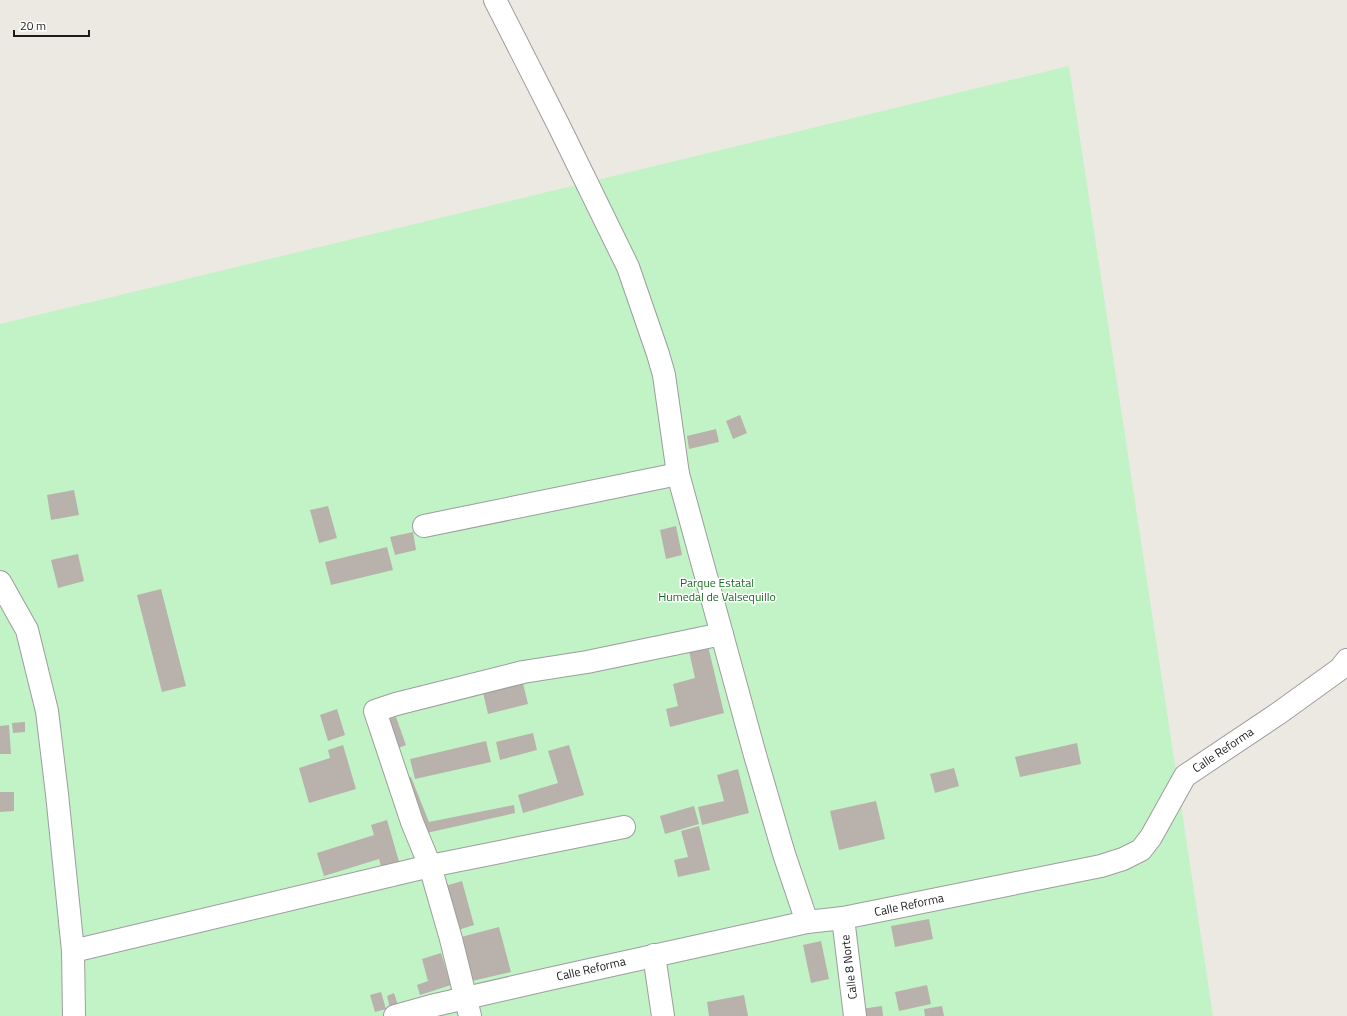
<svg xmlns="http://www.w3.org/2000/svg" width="1347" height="1016" viewBox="0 0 1347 1016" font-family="'Titillium Web',sans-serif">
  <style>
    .park { fill: #c2f3c6 }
    .building { fill: #b9b2ac }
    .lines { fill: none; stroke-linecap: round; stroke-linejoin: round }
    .street-casing { stroke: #9d9d9d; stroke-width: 24 }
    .street { stroke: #fff; stroke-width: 22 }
    .labels { text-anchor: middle; stroke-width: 3; stroke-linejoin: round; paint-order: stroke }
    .park-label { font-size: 12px; fill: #156e1d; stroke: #fff }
    .street-label { font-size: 12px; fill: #1c1c1c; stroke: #fff }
  </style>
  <rect width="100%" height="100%" fill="#ece9e2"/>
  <polygon class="park" points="1069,66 1213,1016 0,1016 0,324"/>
  <g class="building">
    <polygon points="740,415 747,433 733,439 726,421"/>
    <polygon points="716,429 719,442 689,449 687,436"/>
    <polygon points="74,490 79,515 51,520 47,495"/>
    <polygon points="328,506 337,538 319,543 310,510"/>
    <polygon points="676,526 682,555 666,559 660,530"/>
    <polygon points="413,532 416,550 395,555 390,537"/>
    <polygon points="387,547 393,570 331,585 325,562"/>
    <polygon points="78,554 84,581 58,588 51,560"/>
    <polygon points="161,589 186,686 162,692 137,595"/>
    <polygon points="708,646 724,713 670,727 666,709 678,706 673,684 695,678 689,651"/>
    <polygon points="521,675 528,704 488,714 481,684"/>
    <polygon points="337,709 345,735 328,741 320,715"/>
    <polygon points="396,717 406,745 396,749 386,720"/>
    <polygon points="25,722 25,732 13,733 12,723"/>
    <polygon points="9,725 11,754 0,754 0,726"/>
    <polygon points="533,733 537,750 500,760 496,742"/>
    <polygon points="486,741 491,762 415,779 410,759"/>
    <polygon points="1077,743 1081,764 1020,777 1015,757"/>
    <polygon points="343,745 356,789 309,803 299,768 330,758 328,750"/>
    <polygon points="569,745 584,795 523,813 518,795 558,783 548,751"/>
    <polygon points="954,768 959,786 935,793 930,774"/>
    <polygon points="738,769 749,813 702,825 698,807 724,801 717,775"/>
    <polygon points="411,777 429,822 514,805 515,813 422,834 401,780"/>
    <polygon points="0,792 14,792 14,811 0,812"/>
    <polygon points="876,801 885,839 839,850 830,811"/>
    <polygon points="694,806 699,824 665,834 660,816"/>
    <polygon points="387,820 400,865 382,870 379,859 324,876 317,853 374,835 371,825"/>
    <polygon points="699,826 710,870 678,877 674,860 688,857 681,831"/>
    <polygon points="462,881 474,925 458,930 445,886"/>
    <polygon points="929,919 933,939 895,947 891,926"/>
    <polygon points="499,927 511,972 472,981 461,937"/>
    <polygon points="821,941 829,979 811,983 803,945"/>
    <polygon points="441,953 451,985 420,995 417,985 428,981 422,959"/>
    <polygon points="927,985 931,1004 899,1011 895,992"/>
    <polygon points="381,992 386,1009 375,1012 370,995"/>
    <polygon points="394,993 398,1005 390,1008 387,996"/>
    <polygon points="744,995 748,1016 709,1016 707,1002"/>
    <polygon points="882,1006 883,1016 862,1016 861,1009"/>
    <polygon points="942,1006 944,1016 925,1016 924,1009"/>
  </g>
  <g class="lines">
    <defs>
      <g id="street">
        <polyline points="495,0 559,126 628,267 658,354 664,375 678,474 755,755 784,854 807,922"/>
        <polyline points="424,526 678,474"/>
        <polyline points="0,582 27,630 47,711 57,794 73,951 74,1016"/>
        <polyline points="843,918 855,1016"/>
        <polyline points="73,951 430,866 624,827"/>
        <polyline points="654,955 663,1016"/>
        <polyline points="395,1016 431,1006 549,979 807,922 843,918 1101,866 1123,859 1141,850 1151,837 1185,776 1279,713 1340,669 1347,660"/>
        <polyline points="470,1016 451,939 430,866 412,822 375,711 396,704 523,672 587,662 722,634"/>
      </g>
    </defs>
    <use href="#street" class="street-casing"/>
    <use href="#street" class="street"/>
  </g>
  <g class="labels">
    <g class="park-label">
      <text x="717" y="587">Parque Estatal<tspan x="717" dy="14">Humedal de Valsequillo</tspan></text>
    </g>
    <g class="street-label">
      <text transform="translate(1223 750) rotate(-34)" y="4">Calle Reforma</text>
      <text transform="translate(909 905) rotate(-12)" y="4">Calle Reforma</text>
      <text transform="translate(849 967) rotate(-97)" y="4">Calle 8 Norte</text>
      <text transform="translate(591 969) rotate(-13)" y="4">Calle Reforma</text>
    </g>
  </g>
  <path d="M14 30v6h75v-6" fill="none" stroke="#1c1c1c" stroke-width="2"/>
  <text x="20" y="30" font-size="12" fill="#1c1c1c" stroke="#ffffff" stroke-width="3" paint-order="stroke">20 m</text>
</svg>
